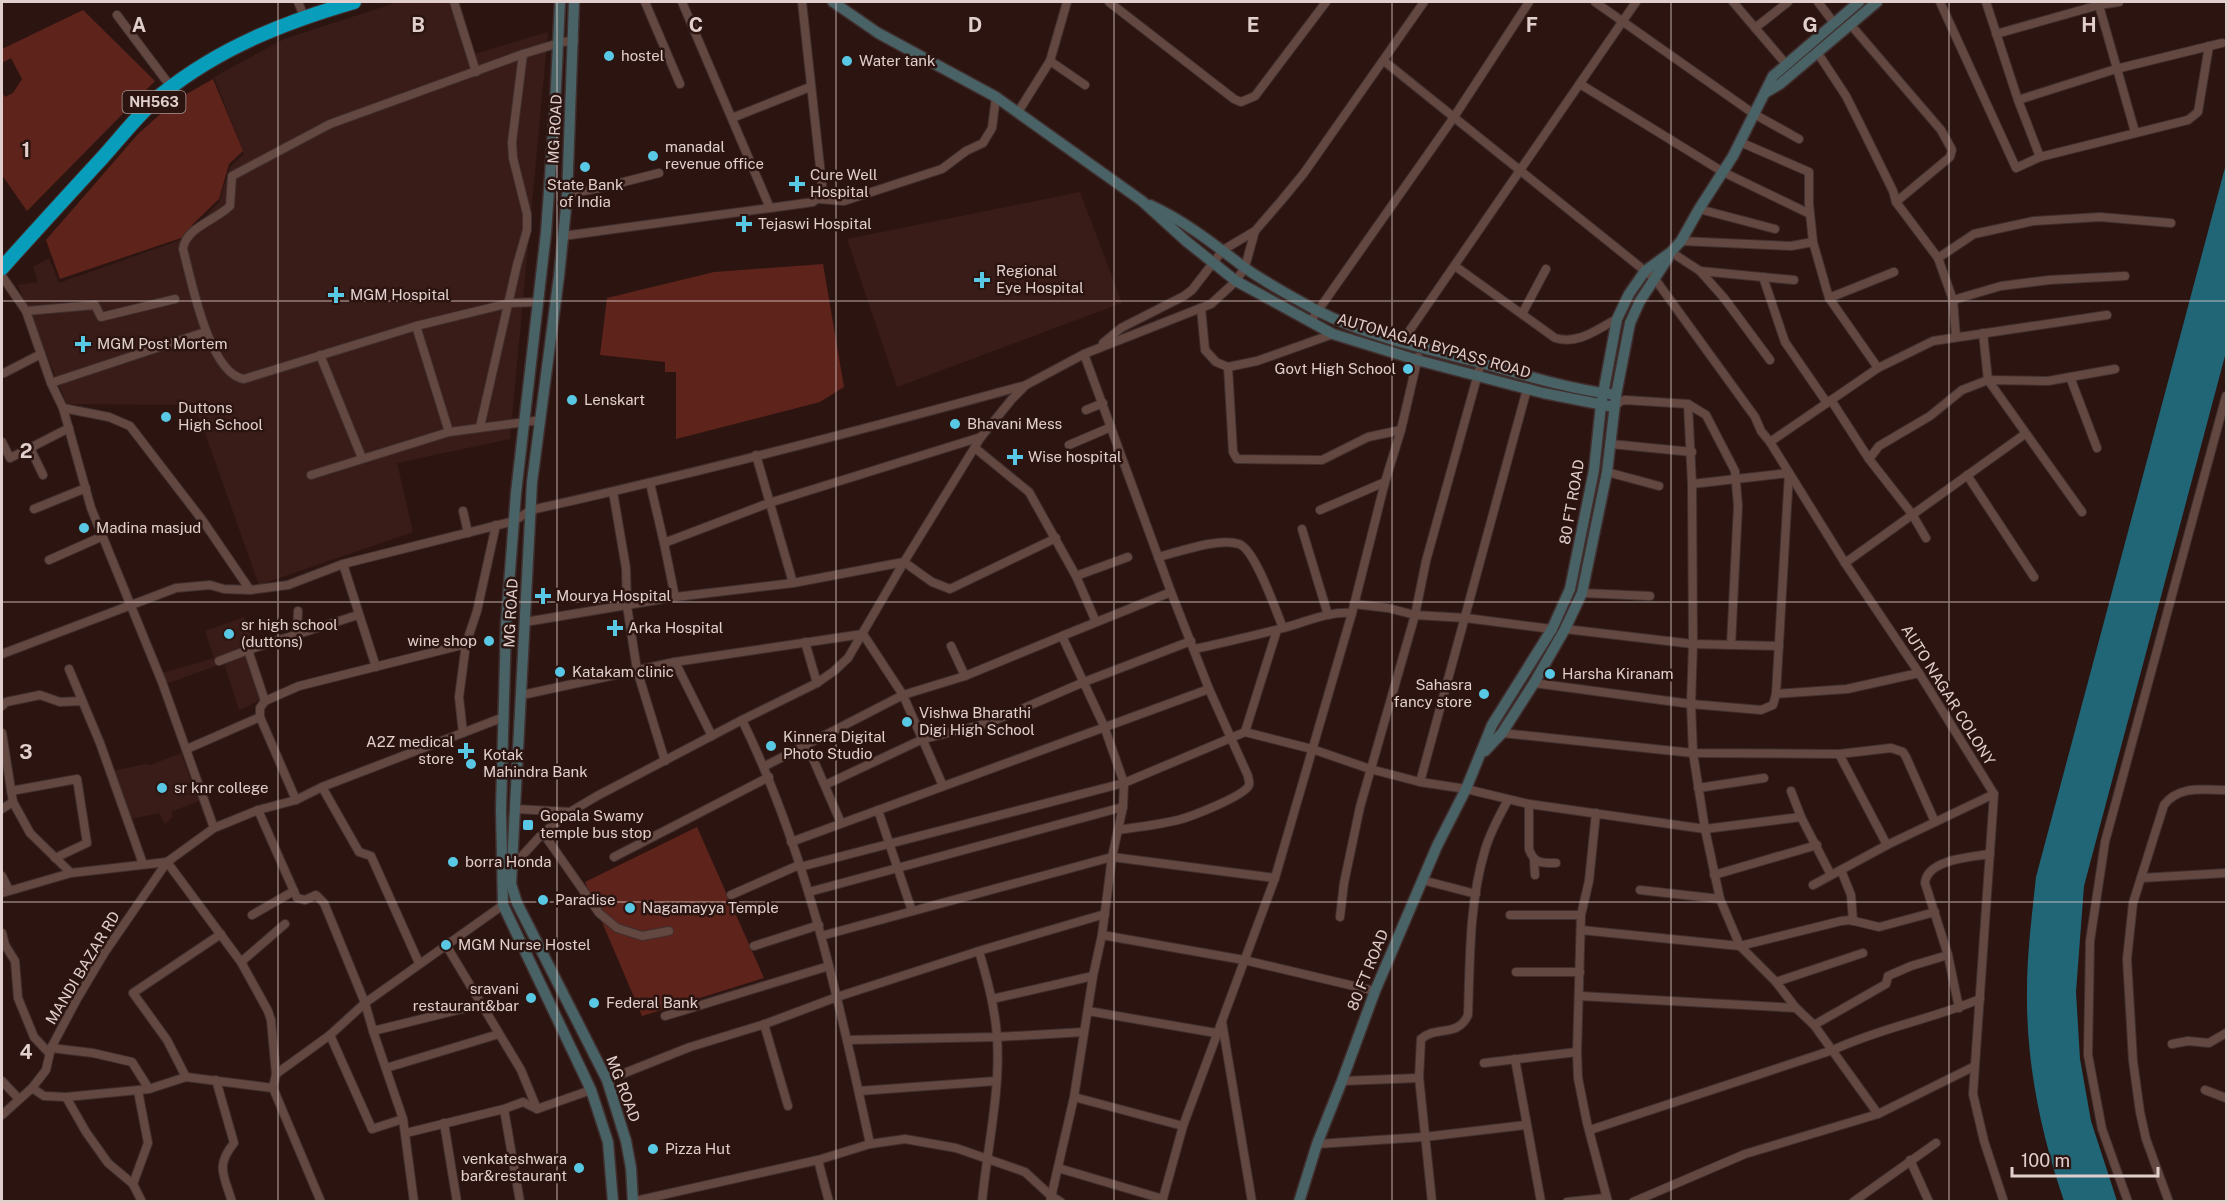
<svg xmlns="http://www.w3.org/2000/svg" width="2228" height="1203" viewBox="0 0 2228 1203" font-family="'Public Sans',sans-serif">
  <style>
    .built { fill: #391c17 }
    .green { fill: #5e231b }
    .water { fill: #216677 }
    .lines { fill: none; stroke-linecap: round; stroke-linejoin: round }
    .street-casing { stroke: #402f2e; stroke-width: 10 }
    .secondary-casing { stroke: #402f2e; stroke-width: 13 }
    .highway-casing { stroke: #402f2e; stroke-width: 16 }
    .street { stroke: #634842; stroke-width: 8 }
    .secondary { stroke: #486266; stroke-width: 10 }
    .highway { stroke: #089ebb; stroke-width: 14 }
    .grid { fill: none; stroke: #e0cfcc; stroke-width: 1.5; stroke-opacity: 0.55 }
    .poi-dot { fill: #59c8e4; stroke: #2c1511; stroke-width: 2 }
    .labels { text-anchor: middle; stroke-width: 5; stroke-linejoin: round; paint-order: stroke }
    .shield { fill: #2c1511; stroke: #aa9794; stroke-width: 1.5 }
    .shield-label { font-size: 14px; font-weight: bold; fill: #e0cfcc }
    .poi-label { font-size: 15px; fill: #e0cfcc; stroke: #2c1511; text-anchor: start }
    .street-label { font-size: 15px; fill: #e0cfcc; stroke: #2c1511 }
    .grid-label { font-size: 20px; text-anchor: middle; font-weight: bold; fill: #e0cfcc; stroke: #2c1511; stroke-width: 5; stroke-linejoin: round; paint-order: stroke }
  </style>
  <rect width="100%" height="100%" fill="#2c1511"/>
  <g class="built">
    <polygon points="398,2 460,2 475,54 548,32 510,439 397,463 413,532 259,585 200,419 187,405 67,404 18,285 38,282 33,267 49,258 59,283 186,238 219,202 230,167 244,154 214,77 284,39"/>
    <polygon points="1080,192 1122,303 897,387 847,239"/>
    <polygon points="244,617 253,642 244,649 261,700 239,710 224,663 166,684 162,673 214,658 205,631"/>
    <polygon points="181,753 199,801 171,812 173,816 165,824 159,813 131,819 113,771 145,764 151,765"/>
  </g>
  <g class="green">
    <polygon points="83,10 155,81 27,211 2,175 2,92 5,97 13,93 22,79 11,58 2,63 2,49"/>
    <polygon points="213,79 243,151 229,164 219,199 193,224 184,237 60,279 46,240 138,134 176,100"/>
    <polygon points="823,264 844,387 820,402 676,439 676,372 665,372 665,362 600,355 607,298 714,272"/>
    <polygon points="697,827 764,978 642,1016 585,882"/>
  </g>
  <path class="water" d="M2226,164V352L2084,886L2076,992L2080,1059L2091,1121L2117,1201H2064C2041,1134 2026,1063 2027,991C2027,953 2032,915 2036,877Z"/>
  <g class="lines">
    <defs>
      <g id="street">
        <polyline points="298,2 304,16"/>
        <polyline points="454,2 476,72"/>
        <polyline points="645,2 680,84"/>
        <polyline points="682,2 770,208 813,202 823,194 802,2"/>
        <polyline points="1109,2 1234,99 1241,102 1255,96 1326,2"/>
        <polyline points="1595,2 1754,114 1799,139"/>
        <polyline points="1733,2 1786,64"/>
        <polyline points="1818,2 1834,23"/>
        <polyline points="1940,2 2016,168 2040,157 2188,120 2198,112 2209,46"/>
        <polyline points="1986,2 2018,100 2040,157"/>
        <polyline points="2098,2 2135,132"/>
        <polyline points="117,15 171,87"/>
        <polyline points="1850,24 1941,130 1952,150 1950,157 1896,202"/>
        <polyline points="1755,28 1788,2"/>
        <polyline points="1996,34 2099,5 2119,2"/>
        <polyline points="1817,52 1846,96 1863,130 1893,191 1896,202 1938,258 1953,300 1956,337"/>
        <polyline points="1050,61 1085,85"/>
        <polyline points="1384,61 1655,279 1755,417 1761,431 1770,442 1845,563 1919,673 1994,794 1973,1094 1984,1141 2004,1202"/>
        <polyline points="1580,84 1723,172 1810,214"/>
        <polyline points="2018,100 2116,69 2222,43"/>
        <polyline points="1018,112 1050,61 1067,2"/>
        <polyline points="732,118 810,87"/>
        <polyline points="1740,142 1809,172 1809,204 1813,242 1829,298 1878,368"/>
        <polyline points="567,194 600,188 659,173"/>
        <polyline points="819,199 844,201 942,169 966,151 983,143 992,128 996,97"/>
        <polyline points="1699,209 1775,229"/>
        <polyline points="563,236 770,208"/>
        <polyline points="1681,241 1791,246 1813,242"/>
        <polyline points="1671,252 1700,271 1724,298 1770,360"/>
        <polyline points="1938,258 1974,234 2034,221 2100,217 2171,223"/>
        <path d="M1455,266L1555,338C1579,345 1597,329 1617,319"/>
        <polyline points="1700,271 1794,280"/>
        <polyline points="2,276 26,311 51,383 63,408 91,508 162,682 214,828"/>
        <polyline points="1763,277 1785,342 1827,403"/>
        <polyline points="1829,298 1894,272"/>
        <polyline points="1953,300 2001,286 2049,280 2125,276"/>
        <path d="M539,302L510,303L416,326L244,379C209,374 191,279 183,249C185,228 216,220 230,206L232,176L330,124L523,54L559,43L574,40"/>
        <polyline points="1201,308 1205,350 1216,362 1228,367 1257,361 1333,334"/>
        <polyline points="26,311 95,305 101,317 175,299"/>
        <polyline points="1522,314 1546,269"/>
        <polyline points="1310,322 1454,117 1529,2"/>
        <polyline points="416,326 449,432"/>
        <polyline points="1983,333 1988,380 2082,512"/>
        <polyline points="1103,343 1121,328 1184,296 1192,290 1223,250 1255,231 1281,201 1304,173 1424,2"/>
        <polyline points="1401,343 1636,2"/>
        <path d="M1084,354L1171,592L1209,689L1248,776C1248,779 1250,782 1249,785C1245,796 1190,817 1178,820C1158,825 1137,827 1118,830"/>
        <polyline points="320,355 362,458"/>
        <polyline points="1228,367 1233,452 1237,459 1322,460 1368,437 1401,430"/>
        <polyline points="4,373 41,354"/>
        <polyline points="2070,377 2097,448"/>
        <polyline points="51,383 205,332"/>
        <polyline points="1831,400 1869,459 1912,514 1926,538"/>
        <polyline points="1688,404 1692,484 1693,644 1691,704 1693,753 1705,829 1720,899 1740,946 1776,982 1796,1008 1814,1025 1878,1114"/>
        <polyline points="1614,407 1621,401 1625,400 1688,404 1706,415 1735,471 1738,506 1731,645"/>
        <polyline points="63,408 109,417 130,426 203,521 250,590"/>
        <polyline points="1086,410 1103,403"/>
        <polyline points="480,427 517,265 527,230 527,214 513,158 512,142 523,54"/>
        <polyline points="2,442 10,458 30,448"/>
        <polyline points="1770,442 1878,368 1933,341 2107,315"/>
        <polyline points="1611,444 1692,452"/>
        <polyline points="1069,445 1111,427"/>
        <polyline points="975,448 1029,492 1076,576 1096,622"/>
        <polyline points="756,455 793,583"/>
        <polyline points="1869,459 1879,446 1930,416 1962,390 1988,380 2048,381 2115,369"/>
        <polyline points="1607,472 1659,486"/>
        <polyline points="43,475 30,448 69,428"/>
        <polyline points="311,475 449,432 541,420"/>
        <polyline points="1967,475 2034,577"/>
        <polyline points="650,483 664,543"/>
        <polyline points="613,492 626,568 627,606 637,670 665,761"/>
        <polyline points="34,509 86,488"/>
        <polyline points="1320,510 1385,482"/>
        <polyline points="463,511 468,533"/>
        <polyline points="1302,529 1328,615"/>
        <path d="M1158,557C1179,552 1219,537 1239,544C1255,549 1276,611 1283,628"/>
        <polyline points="49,560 103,536"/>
        <polyline points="1845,563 2025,434"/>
        <polyline points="343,564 376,667"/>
        <polyline points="1076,576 1128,557"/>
        <polyline points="1582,593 1650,596"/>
        <polyline points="675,597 664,543 769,503 981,437"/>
        <polyline points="1354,604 1388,608 1415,615 1466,618 1552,629"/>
        <polyline points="525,622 675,597 793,583 904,562 932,582 950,589 1056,538"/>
        <polyline points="1565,629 1693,644 1779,646"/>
        <polyline points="297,634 298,611"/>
        <polyline points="805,642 817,683"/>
        <polyline points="951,646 965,676"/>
        <path d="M1195,649C1224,642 1254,636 1283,628C1306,622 1328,611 1352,613"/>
        <polyline points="248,650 265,701"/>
        <path d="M2,654L176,588L210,585L224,589L250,590L288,585L343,564L514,521L531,510C697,473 862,430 1026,385"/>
        <polyline points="219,661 248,650 358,615"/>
        <polyline points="675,662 712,736"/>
        <polyline points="69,669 100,743 143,864"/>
        <polyline points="1534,683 1691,704 1761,710 1773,705 1776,694 1789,473 1692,484"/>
        <polyline points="1776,694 1847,689 1919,673"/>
        <polyline points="522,695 675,662 863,634 903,695 943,786"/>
        <polyline points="2,706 6,702 40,695 60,702 82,701"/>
        <path d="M742,720C807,853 839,1000 870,1144"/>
        <polyline points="1245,732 1277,630"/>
        <polyline points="2,733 13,802 30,833 71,873"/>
        <polyline points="463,733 459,697 466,644 477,611 496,525"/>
        <polyline points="1502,733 1693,753 1839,754 1891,748 1903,752 1906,757 1935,822"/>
        <polyline points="807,745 841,823"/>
        <polyline points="187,749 260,717"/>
        <polyline points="1839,754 1887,845"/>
        <polyline points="765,766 903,695 965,676 1062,636"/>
        <polyline points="1420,782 1527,389"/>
        <polyline points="825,785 923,739 989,723 1084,682 1191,641"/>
        <polyline points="322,787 359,852 371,856 419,963"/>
        <polyline points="1698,788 1764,778"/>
        <polyline points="11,791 77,779 87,843 55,858"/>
        <polyline points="1791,791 1801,817 1831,875"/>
        <polyline points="296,800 260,717 260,708 265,701 299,686 466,644"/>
        <path d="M1529,804V849C1534,864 1542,863 1556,863"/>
        <polyline points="2,809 13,802"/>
        <polyline points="516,809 570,812"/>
        <polyline points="258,810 297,898 305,900 316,895 324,903 365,1003 373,1031"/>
        <polyline points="878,810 912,911"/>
        <polyline points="1596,813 1589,881 1581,915 1577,1052 1578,1078 1587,1123 1608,1202"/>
        <polyline points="543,833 599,913 617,928 642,936 669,931"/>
        <polyline points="791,842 1209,689"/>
        <polyline points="614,857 769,777"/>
        <polyline points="1534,860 1535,875"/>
        <polyline points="167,862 241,962 268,1011 271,1020 276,1074 273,1088"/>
        <polyline points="800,867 1124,783 1245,732 1312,749 1370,769 1420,782 1466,789 1529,804 1705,829 1801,817"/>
        <polyline points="511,868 543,833 570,812 597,796 742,720 817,683 834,671 848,658 904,562 981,437 1012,399 1026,385 1084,354 1211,304 1236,281 1245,267 1255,231"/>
        <polyline points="1841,870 1851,895 1853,921"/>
        <polyline points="1714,875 1817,845"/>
        <polyline points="2,876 9,890"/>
        <polyline points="2141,878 2226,873"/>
        <polyline points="1422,880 1476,894"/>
        <polyline points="1813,885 1887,845 1994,794"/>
        <polyline points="1640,890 1720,899"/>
        <polyline points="809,892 1123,807"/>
        <polyline points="2,893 71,873 167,862 214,828 258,810 296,800 322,787 504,717"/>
        <polyline points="731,895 799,865"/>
        <polyline points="252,915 294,891"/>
        <polyline points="1510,915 1581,915"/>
        <polyline points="1340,917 1344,883 1360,807 1415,615 1426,561 1481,363"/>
        <polyline points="1581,930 1740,946 1841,921 1850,920 1879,927 1935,912"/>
        <polyline points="2,933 5,945 15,961 18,998 34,1037 49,1053"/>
        <polyline points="1102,935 1244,960 1375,991"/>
        <polyline points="821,936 1112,857 1275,878"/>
        <polyline points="446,945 521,1070 537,1109"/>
        <polyline points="754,946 819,925"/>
        <path d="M979,951C987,979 995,1007 997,1037C1001,1089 987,1149 982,1202"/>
        <polyline points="241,962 285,924"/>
        <polyline points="1516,972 1580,972"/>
        <polyline points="1776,982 1863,953"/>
        <polyline points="1580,996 1796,1008"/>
        <polyline points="992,999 1093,976"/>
        <path d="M1959,1008L1948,955L1925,883C1927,859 1972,857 1990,854"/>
        <polyline points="1088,1011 1216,1033"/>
        <polyline points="665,1016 829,966"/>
        <polyline points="1222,1022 1252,1202"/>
        <polyline points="764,1024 788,1106"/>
        <polyline points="1814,1025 1886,984 1888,976 1911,966 1948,955"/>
        <polyline points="330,1035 372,1129 403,1119"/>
        <polyline points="847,1040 997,1037 1084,1032"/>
        <polyline points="2172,1044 2188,1041 2209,1043 2226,1033"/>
        <polyline points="51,1048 93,1053 132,1062 149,1089"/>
        <polyline points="1515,1059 1541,1202"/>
        <polyline points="1484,1063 1577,1052"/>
        <polyline points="386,1068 499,1034"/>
        <polyline points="276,1074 330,1035 365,1003 503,905"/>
        <polyline points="186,1077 167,1040 133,993 221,934"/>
        <polyline points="1419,1077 1432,1202"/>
        <path d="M216,1080L234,1143C215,1166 224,1175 232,1202"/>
        <polyline points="607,1080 690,1047 765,1024 837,997 982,950 1105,914"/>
        <polyline points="2,1081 19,1099"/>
        <path d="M1342,1081L1419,1078L1421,1039C1436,1025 1458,1038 1468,1015C1470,960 1469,903 1485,850C1490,833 1499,816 1508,800"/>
        <polyline points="32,1088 44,1096 66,1097 149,1089 186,1077 273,1088 321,1202"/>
        <polyline points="2205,1090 2226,1098"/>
        <polyline points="859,1091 996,1081"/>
        <polyline points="66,1097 86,1132 108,1163 133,1184 142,1202"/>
        <polyline points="1074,1097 1183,1126"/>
        <polyline points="504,1109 520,1202"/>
        <polyline points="2,1115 32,1088 46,1070 51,1048 77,999 105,952 167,862"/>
        <polyline points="444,1123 457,1202"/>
        <path d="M1590,1130L1833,1050C1880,1028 1932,1019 1980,999"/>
        <polyline points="406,1133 504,1109 523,1102 537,1109 591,1090"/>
        <polyline points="1317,1144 1424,1137 1526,1125"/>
        <polyline points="818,1160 829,1202"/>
        <polyline points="1910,1160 1929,1202"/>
        <polyline points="1058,1168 1163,1199"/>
        <polyline points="133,1184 148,1143 138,1091"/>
        <polyline points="414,1202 403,1119 373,1031 482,1004"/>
        <polyline points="631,1202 818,1160 870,1144 905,1139 956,1148 1025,1172 1050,1195 1061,1202"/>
        <polyline points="1050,1202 1074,1097 1093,976 1102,935 1112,857 1123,807 1124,783 1104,726 1062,636 1171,592"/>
        <polyline points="1162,1202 1183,1126 1275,878 1352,613 1385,482 1401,430 1418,357"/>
        <polyline points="1567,1202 1605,1198"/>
        <polyline points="1633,1202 1745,1154 1878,1114 1973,1067"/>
        <polyline points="1853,1202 1936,1143"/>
        <polyline points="2128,1202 2102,1129 2088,1055 2090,941 2105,842 2226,396"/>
        <path d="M2169,1202L2146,1139L2140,1112L2133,1061L2127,959L2133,903L2164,805C2179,785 2203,790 2226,790"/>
      </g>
      <g id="secondary">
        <polyline points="560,2 555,107 546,233 516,493 506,624 501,809 503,905 591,1090 608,1142 613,1202"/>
        <polyline points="574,2 567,198 559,276 532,482 511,884 517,903 607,1080 626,1141 631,1168 633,1202"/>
        <polyline points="833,2 878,33 996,97 1142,201 1186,241 1236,281 1333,334 1417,360 1543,393 1614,407"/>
        <polyline points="1765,93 1780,84 1877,2"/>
        <path d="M1150,205C1185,221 1215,245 1245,268C1268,284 1292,297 1316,310C1366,336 1423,348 1477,362C1521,374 1565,388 1610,394"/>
        <polyline points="1485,751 1502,733 1534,683 1565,629 1582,593 1607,472 1616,395 1630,323 1640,301 1668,258"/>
        <polyline points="1299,1202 1317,1144 1342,1081 1375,991 1437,846 1466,789 1492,725 1552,629 1570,589 1594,470 1601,405 1617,319 1629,294 1645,271 1671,252 1681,241 1699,209 1733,156 1773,76 1859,2"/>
      </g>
      <path id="highway" d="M2,268C35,231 69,194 103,157C122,136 140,112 162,94C219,48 285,22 354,2"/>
    </defs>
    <use href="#street" class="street-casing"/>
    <use href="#secondary" class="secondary-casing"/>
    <use href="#highway" class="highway-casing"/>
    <use href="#street" class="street"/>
    <use href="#secondary" class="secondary"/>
    <use href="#highway" class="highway"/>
  </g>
  <path class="grid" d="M278,2V1202M557,2V1202M836,2V1202M1114,2V1202M1392,2V1202M1671,2V1202M1949,2V1202M2,301H2226M2,602H2226M2,902H2226"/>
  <g class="poi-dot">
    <circle cx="609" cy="56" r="6"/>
    <circle cx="847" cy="61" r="6"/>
    <circle cx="653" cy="156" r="6"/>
    <circle cx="585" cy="167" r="6"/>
    <path d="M794 175h6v6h6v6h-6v6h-6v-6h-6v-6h6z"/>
    <path d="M741 215h6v6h6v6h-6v6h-6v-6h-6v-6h6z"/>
    <path d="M979 271h6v6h6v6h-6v6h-6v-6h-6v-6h6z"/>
    <path d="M333 286h6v6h6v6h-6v6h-6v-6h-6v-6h6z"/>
    <path d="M80 335h6v6h6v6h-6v6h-6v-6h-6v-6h6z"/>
    <circle cx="1408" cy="369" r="6"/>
    <circle cx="572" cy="400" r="6"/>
    <circle cx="166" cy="417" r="6"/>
    <circle cx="955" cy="424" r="6"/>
    <path d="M1012 448h6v6h6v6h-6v6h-6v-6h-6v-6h6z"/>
    <circle cx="84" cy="528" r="6"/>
    <path d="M540 587h6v6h6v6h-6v6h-6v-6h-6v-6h6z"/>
    <path d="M612 619h6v6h6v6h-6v6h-6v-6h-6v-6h6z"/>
    <circle cx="229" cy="634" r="6"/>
    <circle cx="489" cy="641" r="6"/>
    <circle cx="560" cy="672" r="6"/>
    <circle cx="1550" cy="674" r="6"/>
    <circle cx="1484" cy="694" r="6"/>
    <circle cx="907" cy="722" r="6"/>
    <circle cx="771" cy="746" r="6"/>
    <path d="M463 742h6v6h6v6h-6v6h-6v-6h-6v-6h6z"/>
    <circle cx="471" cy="764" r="6"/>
    <circle cx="162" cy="788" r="6"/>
    <rect x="522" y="819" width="12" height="12" rx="3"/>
    <circle cx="453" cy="862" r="6"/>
    <circle cx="543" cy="900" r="6"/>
    <circle cx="630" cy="908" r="6"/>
    <circle cx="446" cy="945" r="6"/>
    <circle cx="531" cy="998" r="6"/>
    <circle cx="594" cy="1003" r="6"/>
    <circle cx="653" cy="1149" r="6"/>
    <circle cx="579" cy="1168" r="6"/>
  </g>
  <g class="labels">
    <rect class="shield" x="122.5" y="91" width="63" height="22" rx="4.5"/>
    <g class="shield-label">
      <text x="154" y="107">NH563</text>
    </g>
    <g class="poi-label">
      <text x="621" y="61">hostel</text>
      <text x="859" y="66">Water tank</text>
      <text x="665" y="152">manadal<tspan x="665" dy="17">revenue office</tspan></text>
      <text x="810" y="180">Cure Well<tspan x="810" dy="17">Hospital</tspan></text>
      <text x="585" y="190" text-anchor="middle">State Bank<tspan x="585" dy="17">of India</tspan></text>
      <text x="758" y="229">Tejaswi Hospital</text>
      <text x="996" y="276">Regional<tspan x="996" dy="17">Eye Hospital</tspan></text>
      <text x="350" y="300">MGM Hospital</text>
      <text x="97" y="349">MGM Post Mortem</text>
      <text x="1396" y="374" text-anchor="end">Govt High School</text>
      <text x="584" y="405">Lenskart</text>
      <text x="178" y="413">Duttons<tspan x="178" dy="17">High School</tspan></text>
      <text x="967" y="429">Bhavani Mess</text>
      <text x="1028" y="462">Wise hospital</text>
      <text x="96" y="533">Madina masjud</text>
      <text x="556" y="601">Mourya Hospital</text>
      <text x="241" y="630">sr high school<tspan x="241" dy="17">(duttons)</tspan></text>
      <text x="628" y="633">Arka Hospital</text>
      <text x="477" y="646" text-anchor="end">wine shop</text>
      <text x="572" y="677">Katakam clinic</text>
      <text x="1562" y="679">Harsha Kiranam</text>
      <text x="1472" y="690" text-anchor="end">Sahasra<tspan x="1472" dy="17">fancy store</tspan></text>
      <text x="919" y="718">Vishwa Bharathi<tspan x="919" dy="17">Digi High School</tspan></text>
      <text x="783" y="742">Kinnera Digital<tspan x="783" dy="17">Photo Studio</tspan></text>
      <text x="454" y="747" text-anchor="end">A2Z medical<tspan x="454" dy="17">store</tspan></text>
      <text x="483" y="760">Kotak<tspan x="483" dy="17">Mahindra Bank</tspan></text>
      <text x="174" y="793">sr knr college</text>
      <text x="540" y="821">Gopala Swamy<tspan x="540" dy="17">temple bus stop</tspan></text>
      <text x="465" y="867">borra Honda</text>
      <text x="555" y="905">Paradise</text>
      <text x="642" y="913">Nagamayya Temple</text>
      <text x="458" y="950">MGM Nurse Hostel</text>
      <text x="519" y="994" text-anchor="end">sravani<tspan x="519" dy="17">restaurant&amp;bar</tspan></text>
      <text x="606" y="1008">Federal Bank</text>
      <text x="665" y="1154">Pizza Hut</text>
      <text x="567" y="1164" text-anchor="end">venkateshwara<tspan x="567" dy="17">bar&amp;restaurant</tspan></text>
    </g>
    <g class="street-label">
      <text transform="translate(555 129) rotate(-87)" y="5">MG ROAD</text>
      <text transform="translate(1434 346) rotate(16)" y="5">AUTONAGAR BYPASS ROAD</text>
      <text transform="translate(1572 502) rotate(-80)" y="5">80 FT ROAD</text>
      <text transform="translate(511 613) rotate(-87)" y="5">MG ROAD</text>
      <text transform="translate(1948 695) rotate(58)" y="5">AUTO NAGAR COLONY</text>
      <text transform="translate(83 968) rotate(-59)" y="5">MANDI BAZAR RD</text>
      <text transform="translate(1368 970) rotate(-68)" y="5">80 FT ROAD</text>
      <text transform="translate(623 1089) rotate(69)" y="5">MG ROAD</text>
    </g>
  </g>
  <g class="grid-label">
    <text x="139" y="32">A</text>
    <text x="418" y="32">B</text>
    <text x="696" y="32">C</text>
    <text x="975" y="32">D</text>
    <text x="1253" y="32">E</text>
    <text x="1532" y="32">F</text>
    <text x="1810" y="32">G</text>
    <text x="2089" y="32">H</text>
    <text x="26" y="157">1</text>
    <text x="26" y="458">2</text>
    <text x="26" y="759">3</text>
    <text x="26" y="1059">4</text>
  </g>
  <rect width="2228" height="1203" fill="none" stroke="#e0cfcc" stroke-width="6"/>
  <path d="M2012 1167v9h146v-9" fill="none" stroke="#e0cfcc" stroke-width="3"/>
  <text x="2021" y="1167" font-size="18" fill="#e0cfcc" stroke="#2c1511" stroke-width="4.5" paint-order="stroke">100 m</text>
</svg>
